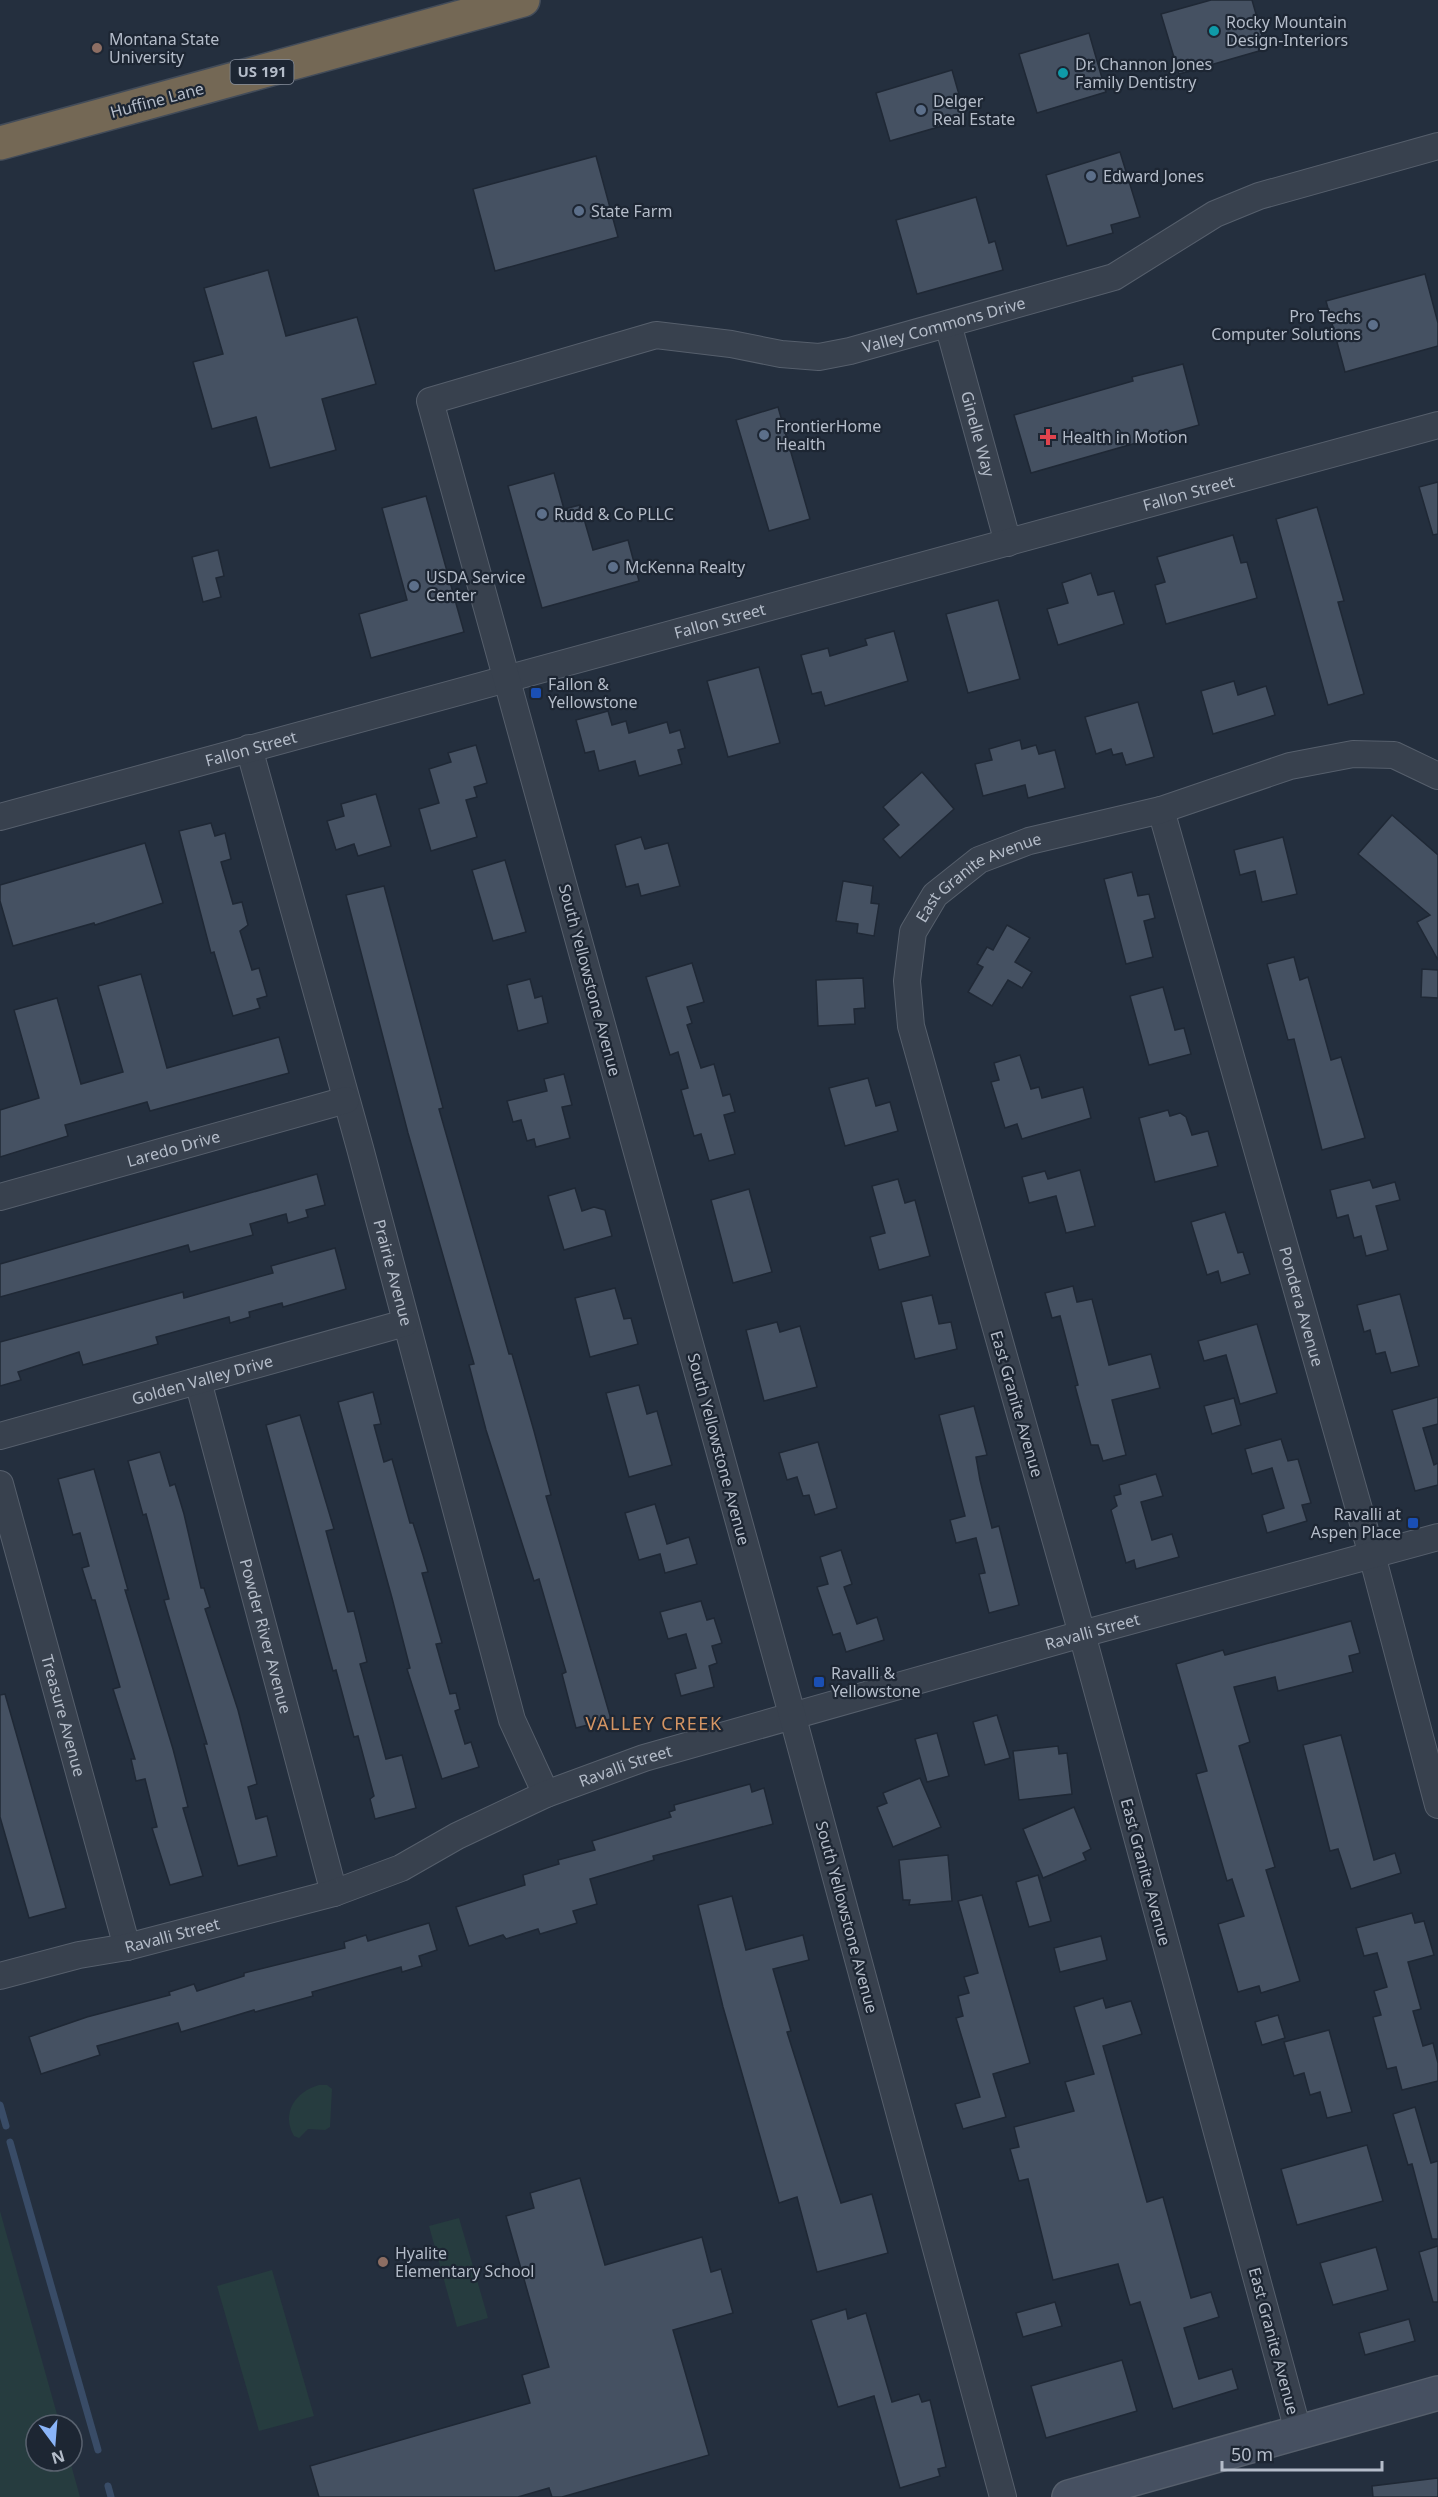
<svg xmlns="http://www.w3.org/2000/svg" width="1438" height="2497" viewBox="0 0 1438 2497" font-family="'Noto Sans',sans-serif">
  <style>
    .green { fill: #263c3f }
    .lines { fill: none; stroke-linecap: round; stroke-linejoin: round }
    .stream { stroke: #394c67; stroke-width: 7 }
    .building { fill: #455162; stroke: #1f2835; stroke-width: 1.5 }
    .street-casing { stroke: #565f6c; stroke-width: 28 }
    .secondary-casing { stroke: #565f6c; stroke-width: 36 }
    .highway-casing { stroke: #434c59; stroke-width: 36 }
    .street { stroke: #38414e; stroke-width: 26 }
    .secondary { stroke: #465061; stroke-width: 33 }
    .highway { stroke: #746855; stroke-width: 33 }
    .culture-dot { fill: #0f9aa8; stroke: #1d2633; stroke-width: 2 }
    .education-dot { fill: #8d6e63; stroke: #1d2633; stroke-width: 2 }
    .service-dot { fill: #5c6f8a; stroke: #1d2633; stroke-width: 2 }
    .health-dot { fill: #e0444e; stroke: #1d2633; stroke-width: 2 }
    .transit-dot { fill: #1a4fb4; stroke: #1d2633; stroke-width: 2 }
    .labels { text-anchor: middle; stroke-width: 4.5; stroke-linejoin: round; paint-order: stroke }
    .shield { fill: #1d2633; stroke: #878f9c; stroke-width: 1.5 }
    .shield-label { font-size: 15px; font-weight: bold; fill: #b4bcc9 }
    .poi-label { font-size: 16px; fill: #b4bcc9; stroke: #1d2633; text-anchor: start }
    .street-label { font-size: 16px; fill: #b4bcc9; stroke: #1d2633 }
    .neighbourhood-label { font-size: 18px; letter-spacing: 1.5px; fill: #d59563; stroke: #1d2633 }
  </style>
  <rect width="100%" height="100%" fill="#242f3e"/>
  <g class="green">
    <path d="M319,2085H327L332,2089L330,2127L325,2130L308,2129L299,2138L294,2136C281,2113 295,2092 319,2085Z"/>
    <polygon points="0,2211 60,2425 36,2425 36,2461 70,2461 80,2497 0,2497"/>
    <polygon points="459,2218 488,2318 457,2327 429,2226"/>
    <polygon points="272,2270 314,2416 259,2431 217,2286"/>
  </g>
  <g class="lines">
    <g class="stream">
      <polyline points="0,2105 6,2126"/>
      <polyline points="10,2142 98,2450"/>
      <polyline points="108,2486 111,2497"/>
    </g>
  </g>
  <g class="building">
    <polygon points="1211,0 1252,0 1266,49 1179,74 1161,14"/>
    <polygon points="1089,33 1106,92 1037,113 1019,54"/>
    <polygon points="952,70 966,119 890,141 876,93"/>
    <polygon points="1120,152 1140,217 1111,225 1113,233 1067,246 1046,175"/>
    <polygon points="596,156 618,237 495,271 473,189"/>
    <polygon points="976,197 989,243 995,241 1003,270 917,294 896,220"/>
    <polygon points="268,270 286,336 357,317 376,384 322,399 336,450 270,468 256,417 212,429 193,362 223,354 204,288"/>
    <polygon points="1425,274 1438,323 1438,346 1345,372 1326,301"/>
    <polygon points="1183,364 1199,425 1031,473 1014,415 1133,381 1132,377"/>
    <polygon points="778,407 810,519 769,531 736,420"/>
    <polygon points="554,473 564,509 580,505 593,550 628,540 639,581 542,608 508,486"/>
    <polygon points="1438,482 1438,534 1433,535 1419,487"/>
    <polygon points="426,496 464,632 371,658 359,614 407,600 382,508"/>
    <polygon points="1317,507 1344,601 1338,602 1364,694 1328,705 1276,519"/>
    <polygon points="1233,535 1241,563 1247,562 1257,598 1166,624 1155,585 1165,582 1157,557"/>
    <polygon points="218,550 224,576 216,578 221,597 203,602 192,557"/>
    <polygon points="1091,573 1098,595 1114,591 1124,624 1058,645 1047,609 1068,603 1062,583"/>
    <polygon points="998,600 1020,679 968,693 946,614"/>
    <polygon points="894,631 908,681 825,706 821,692 812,694 801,655 828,648 830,656 867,645 865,639"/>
    <polygon points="759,667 780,743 728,757 707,681"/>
    <polygon points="1234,681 1238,695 1266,686 1275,715 1213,734 1201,691"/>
    <polygon points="1138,702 1154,757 1126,765 1122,753 1113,755 1111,749 1096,754 1085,717"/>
    <polygon points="608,711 612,725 626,721 629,733 667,722 670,733 680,730 685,748 678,750 682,764 639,776 635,761 599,771 594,751 585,753 576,720"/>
    <polygon points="1020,740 1022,749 1036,745 1039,754 1055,750 1065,788 1028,798 1025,785 983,796 975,764 992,760 989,749"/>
    <polygon points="476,745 487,783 474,787 477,797 466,800 477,837 431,851 419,809 439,803 429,769 451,762 448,753"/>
    <polygon points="922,772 954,809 900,858 883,839 899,825 883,807"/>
    <polygon points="376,794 391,846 358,856 354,844 336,850 327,821 344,816 341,804"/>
    <polygon points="1392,815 1438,855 1438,960 1417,922 1430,915 1358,854"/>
    <polygon points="211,823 215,836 225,833 231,859 221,862 233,904 242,902 248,925 240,931 252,970 259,968 267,996 257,999 260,1008 233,1016 214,952 211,953 179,831"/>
    <polygon points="641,837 645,849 668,843 680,886 641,896 638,884 626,887 615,845"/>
    <polygon points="1283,837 1297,894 1262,902 1255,871 1240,875 1234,850"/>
    <polygon points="145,843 163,903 95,925 94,923 13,946 0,901 0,885"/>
    <polygon points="505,860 526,932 493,941 472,870"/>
    <polygon points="1132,872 1138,896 1149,894 1155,918 1144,921 1153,957 1126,964 1104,879"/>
    <polygon points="843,881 873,886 871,903 879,904 874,936 857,933 858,924 836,921"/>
    <polygon points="384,886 443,1108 439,1109 509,1354 512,1354 534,1431 551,1495 546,1496 611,1719 576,1728 562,1674 566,1672 539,1579 534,1581 486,1430 469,1365 474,1364 408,1133 346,895"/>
    <polygon points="1007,925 1030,938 1015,962 1032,972 1022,988 1008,980 992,1006 968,992 983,967 977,964 987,947 993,950"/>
    <polygon points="1294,957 1300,980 1308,977 1331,1060 1341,1057 1365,1138 1322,1150 1294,1039 1288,1040 1267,964"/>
    <polygon points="692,963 704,1002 687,1007 692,1023 687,1025 701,1068 714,1064 723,1096 730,1094 735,1112 724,1115 735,1154 709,1161 701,1134 694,1136 681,1090 688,1088 678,1052 670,1055 646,977"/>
    <polygon points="1422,969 1438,970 1438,998 1421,997"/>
    <polygon points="141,974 167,1068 279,1037 289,1073 150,1111 147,1102 65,1125 68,1136 0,1157 0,1110 39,1098 14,1010 57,998 81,1084 123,1072 98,986"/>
    <polygon points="863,978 865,1008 854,1009 855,1024 818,1026 816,980"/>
    <polygon points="530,979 535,998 542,996 548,1023 518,1031 507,985"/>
    <polygon points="1163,987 1175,1030 1184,1028 1191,1054 1149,1065 1130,996"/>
    <polygon points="1020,1055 1031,1089 1039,1087 1042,1098 1083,1087 1091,1118 1022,1139 1017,1124 1005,1128 991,1082 999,1080 994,1063"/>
    <polygon points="564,1074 572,1105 562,1107 570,1138 536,1147 534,1139 527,1141 521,1120 513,1122 507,1101 547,1091 544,1079"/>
    <polygon points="868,1078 876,1106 890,1102 898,1131 845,1146 829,1088"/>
    <polygon points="1168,1110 1170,1116 1180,1113 1186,1117 1192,1135 1208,1131 1218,1166 1155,1182 1139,1118"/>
    <polygon points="1080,1170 1095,1226 1066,1233 1056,1196 1029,1203 1022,1177 1045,1171 1048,1179"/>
    <polygon points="317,1174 325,1205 306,1210 308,1217 288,1223 286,1214 250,1224 253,1235 190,1252 188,1245 0,1297 0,1264"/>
    <polygon points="898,1179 905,1203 915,1200 930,1256 879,1270 870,1237 885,1233 872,1186"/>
    <polygon points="1370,1180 1373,1188 1395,1182 1400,1200 1376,1206 1388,1250 1366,1256 1361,1236 1354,1238 1348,1215 1337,1218 1330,1190"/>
    <polygon points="575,1188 582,1211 594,1207 605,1210 612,1236 564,1250 548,1196"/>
    <polygon points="749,1189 772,1272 733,1283 711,1200"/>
    <polygon points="1225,1212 1238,1253 1243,1252 1250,1274 1221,1283 1218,1271 1207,1275 1191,1222"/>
    <polygon points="335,1248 346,1289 283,1307 282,1303 249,1312 250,1317 230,1323 229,1317 156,1337 158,1344 83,1365 79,1352 18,1372 21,1380 0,1386 0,1342 183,1292 184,1298 273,1273 271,1266"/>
    <polygon points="1073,1286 1077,1302 1092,1299 1109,1365 1151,1354 1160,1388 1112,1400 1126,1455 1103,1461 1098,1445 1091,1445 1075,1386 1078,1385 1060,1316 1052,1318 1045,1293"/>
    <polygon points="615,1288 624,1319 631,1318 638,1344 590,1357 575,1298"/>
    <polygon points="1400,1294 1419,1366 1391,1373 1385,1352 1376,1354 1370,1330 1364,1332 1357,1305"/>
    <polygon points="932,1295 939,1324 951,1322 957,1349 915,1359 901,1302"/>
    <polygon points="777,1322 780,1332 800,1326 817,1387 764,1401 746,1330"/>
    <polygon points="1257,1324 1277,1393 1240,1404 1226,1355 1204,1361 1198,1341"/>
    <polygon points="639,1385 647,1414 657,1411 672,1465 629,1477 606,1393"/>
    <polygon points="373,1392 381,1424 374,1425 384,1462 392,1459 410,1523 413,1523 423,1555 428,1572 422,1573 442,1643 436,1644 450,1694 456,1693 460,1709 455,1711 465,1744 471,1742 479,1767 442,1779 407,1669 410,1668 392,1598 338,1402"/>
    <polygon points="1438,1397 1438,1424 1423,1428 1434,1465 1438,1463 1438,1485 1415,1491 1392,1410"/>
    <polygon points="1234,1398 1241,1425 1212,1434 1204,1406"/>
    <polygon points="974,1406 987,1455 976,1457 980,1480 992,1528 999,1526 1019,1605 989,1613 979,1574 985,1573 976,1538 956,1543 950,1520 965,1516 939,1415"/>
    <polygon points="300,1415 334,1529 326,1531 348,1612 354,1611 367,1662 360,1664 386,1759 402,1755 416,1808 375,1819 370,1799 374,1796 358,1736 354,1737 336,1670 333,1671 266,1425"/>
    <polygon points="1281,1439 1288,1461 1298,1459 1311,1503 1302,1505 1307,1521 1267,1533 1262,1515 1284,1508 1272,1468 1252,1474 1245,1449"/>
    <polygon points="818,1442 837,1508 815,1515 809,1495 803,1496 797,1477 787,1480 779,1453"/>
    <polygon points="160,1452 170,1486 175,1484 184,1514 201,1588 204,1588 210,1607 205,1609 238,1710 257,1784 248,1787 256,1819 267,1816 277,1856 238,1866 204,1744 207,1744 164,1600 169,1599 146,1514 143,1515 128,1461"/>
    <polygon points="94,1469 128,1590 125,1590 173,1749 188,1807 183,1808 203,1876 170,1885 152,1828 157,1827 145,1779 136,1781 131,1759 135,1759 113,1689 120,1687 95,1600 92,1600 82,1568 89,1566 80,1533 73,1535 58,1479"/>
    <polygon points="1156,1474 1163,1496 1141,1502 1152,1540 1172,1534 1179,1557 1136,1569 1134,1560 1126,1563 1111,1510 1117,1506 1114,1496 1121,1494 1119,1485"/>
    <polygon points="655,1504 667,1544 689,1537 697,1564 665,1573 660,1554 639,1560 625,1513"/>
    <polygon points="841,1550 852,1584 844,1587 857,1624 877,1617 884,1640 846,1652 840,1633 833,1635 817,1587 828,1584 820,1557"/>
    <polygon points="701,1601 707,1620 714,1618 722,1643 712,1646 717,1663 709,1666 714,1687 681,1696 675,1674 696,1668 686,1634 668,1639 660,1612"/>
    <polygon points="1351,1621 1360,1653 1349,1656 1353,1672 1278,1691 1275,1677 1234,1687 1250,1742 1239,1746 1275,1867 1266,1870 1300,1981 1261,1993 1259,1986 1238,1992 1218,1924 1244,1916 1232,1879 1227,1881 1196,1774 1207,1771 1176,1664 1223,1650 1225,1655"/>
    <polygon points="5,1694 66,1908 29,1918 0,1817 0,1695"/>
    <polygon points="997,1715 1010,1758 985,1765 973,1722"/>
    <polygon points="937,1733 949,1776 927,1782 915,1739"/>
    <polygon points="1341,1735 1374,1860 1395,1853 1401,1873 1351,1889 1338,1849 1330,1851 1303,1745"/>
    <polygon points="1058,1746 1059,1754 1067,1753 1072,1794 1019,1800 1013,1751"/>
    <polygon points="920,1778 941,1827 893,1847 877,1807 887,1803 883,1793"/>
    <polygon points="750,1784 752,1792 764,1788 773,1824 653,1856 654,1860 590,1879 597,1904 573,1911 577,1923 540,1934 538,1929 506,1939 503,1935 469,1946 456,1907 525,1885 523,1875 559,1864 558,1860 595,1850 592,1841 671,1817 669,1812 675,1810 674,1805"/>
    <polygon points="1074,1807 1091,1849 1083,1853 1086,1860 1043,1878 1023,1829"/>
    <polygon points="948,1855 952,1901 909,1905 910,1900 903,1900 899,1860"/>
    <polygon points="1038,1875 1051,1921 1029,1927 1016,1882"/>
    <polygon points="982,1895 1030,2063 993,2074 1006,2117 963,2129 955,2104 980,2097 956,2018 963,2016 958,1996 969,1993 964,1977 978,1973 958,1901"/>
    <polygon points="732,1896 746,1950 803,1935 809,1960 773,1969 791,2031 787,2032 841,2203 872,2194 888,2253 817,2272 797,2197 779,2203 723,2007 698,1905"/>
    <polygon points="1412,1913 1415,1923 1424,1921 1434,1955 1408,1962 1421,2009 1413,2011 1423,2046 1433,2043 1438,2063 1438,2081 1402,2090 1396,2067 1387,2069 1373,2017 1381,2015 1374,1991 1387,1987 1377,1953 1364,1956 1356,1928"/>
    <polygon points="429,1923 437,1950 419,1956 422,1966 402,1972 401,1967 312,1992 313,1996 255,2012 254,2010 181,2032 178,2023 97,2046 100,2055 41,2074 29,2037 87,2017 170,1995 169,1992 194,1984 197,1991 244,1976 244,1973 345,1948 344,1942 366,1935 368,1941"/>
    <polygon points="1101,1936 1107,1960 1060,1972 1054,1948"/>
    <polygon points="1103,1998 1106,2008 1131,2001 1142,2034 1103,2046 1147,2202 1163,2197 1191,2298 1211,2292 1219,2317 1184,2328 1199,2379 1232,2369 1238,2389 1173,2409 1140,2302 1130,2305 1118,2264 1053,2280 1028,2179 1019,2181 1010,2149 1019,2147 1014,2127 1074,2111 1065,2082 1094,2074 1074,2007"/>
    <polygon points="1278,2015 1285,2038 1262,2045 1255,2022"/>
    <polygon points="1329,2030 1352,2112 1327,2118 1320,2092 1310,2095 1304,2073 1294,2076 1284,2042"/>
    <polygon points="1415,2107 1431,2163 1438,2161 1438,2239 1432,2239 1412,2164 1408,2165 1393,2114"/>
    <polygon points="1367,2145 1383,2201 1297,2225 1281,2169"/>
    <polygon points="580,2178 605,2265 702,2237 711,2272 721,2269 733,2313 673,2330 709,2455 562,2497 552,2497 549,2488 518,2497 319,2497 310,2466 530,2403 522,2375 549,2367 506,2216 534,2208 530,2193"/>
    <polygon points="1438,2246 1438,2302 1433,2302 1419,2252"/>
    <polygon points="1376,2247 1388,2290 1333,2305 1320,2263"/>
    <polygon points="1055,2302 1062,2326 1023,2337 1016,2313"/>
    <polygon points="846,2309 848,2319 866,2313 892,2402 919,2394 922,2402 930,2400 946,2467 938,2469 940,2476 900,2488 874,2396 838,2407 811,2320"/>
    <polygon points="1409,2319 1415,2341 1365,2355 1359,2333"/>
    <polygon points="1122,2360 1137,2411 1046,2438 1031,2386"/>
    <polygon points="1438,2478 1438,2497 1373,2497 1372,2486"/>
  </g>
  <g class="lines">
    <defs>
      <g id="street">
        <path id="s1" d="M948,324L1008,543"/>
        <path id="s2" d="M249,748L360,1148L512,1720L546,1794"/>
        <path id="s3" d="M1161,810L1372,1555L1438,1805"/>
        <path id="s4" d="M0,817L1438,425"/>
        <path id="s5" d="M0,1197L346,1100"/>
        <path id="s6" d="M198,1381L334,1893"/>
        <path id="s7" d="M0,1436L405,1323"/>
        <path id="s8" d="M0,1484L127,1947"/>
        <path id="s9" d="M0,1976L79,1955L127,1947L334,1893L401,1868L457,1836L546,1794L644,1758L1082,1634L1438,1537"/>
        <path id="s10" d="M1298,2431L1082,1634L911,1026L907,981L913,932L935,895L979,860L1029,841L1161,810L1290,766L1353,754L1394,755L1438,776"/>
        <path id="s11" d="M1003,2497L793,1718L430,401L656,335L731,344L781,354L819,357L850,351L1114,277L1215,214L1259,196L1438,146"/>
      </g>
      <polyline id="secondary" points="1069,2497 1438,2393"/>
      <polyline id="highway" points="0,143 523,0"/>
    </defs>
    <use href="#street" class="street-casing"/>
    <use href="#secondary" class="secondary-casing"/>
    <use href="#highway" class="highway-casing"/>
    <use href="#street" class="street"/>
    <use href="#secondary" class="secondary"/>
    <use href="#highway" class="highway"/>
  </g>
  <g class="culture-dot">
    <circle cx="1214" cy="31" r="6"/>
    <circle cx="1063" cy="73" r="6"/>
  </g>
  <g class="education-dot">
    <circle cx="97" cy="48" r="6"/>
    <circle cx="383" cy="2262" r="6"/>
  </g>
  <g class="service-dot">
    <circle cx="921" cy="110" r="6"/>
    <circle cx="1091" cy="176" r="6"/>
    <circle cx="579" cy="211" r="6"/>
    <circle cx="1373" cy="325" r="6"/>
    <circle cx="764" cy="435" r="6"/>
    <circle cx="542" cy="514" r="6"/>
    <circle cx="613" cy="567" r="6"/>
    <circle cx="414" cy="586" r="6"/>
  </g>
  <path class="health-dot" d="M1045 428h6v6h6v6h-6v6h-6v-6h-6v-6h6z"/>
  <g class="transit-dot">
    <rect x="530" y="687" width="12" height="12" rx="3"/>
    <rect x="1407" y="1517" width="12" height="12" rx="3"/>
    <rect x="813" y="1676" width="12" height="12" rx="3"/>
  </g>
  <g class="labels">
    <rect class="shield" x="230.5" y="60" width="63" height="24" rx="4.5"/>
    <g class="shield-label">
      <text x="262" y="77">US 191</text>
    </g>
    <g class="poi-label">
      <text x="1226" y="28">Rocky Mountain<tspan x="1226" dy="18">Design-Interiors</tspan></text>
      <text x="109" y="45">Montana State<tspan x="109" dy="18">University</tspan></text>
      <text x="1075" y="70">Dr. Channon Jones<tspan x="1075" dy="18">Family Dentistry</tspan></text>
      <text x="933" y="107">Delger<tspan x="933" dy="18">Real Estate</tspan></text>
      <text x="1103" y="182">Edward Jones</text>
      <text x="591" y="217">State Farm</text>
      <text x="1361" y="322" text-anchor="end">Pro Techs<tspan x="1361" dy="18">Computer Solutions</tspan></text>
      <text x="776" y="432">FrontierHome<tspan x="776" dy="18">Health</tspan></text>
      <text x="1062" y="443">Health in Motion</text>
      <text x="554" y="520">Rudd &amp; Co PLLC</text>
      <text x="625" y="573">McKenna Realty</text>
      <text x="426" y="583">USDA Service<tspan x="426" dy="18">Center</tspan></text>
      <text x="548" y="690">Fallon &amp;<tspan x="548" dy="18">Yellowstone</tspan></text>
      <text x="1401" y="1520" text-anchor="end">Ravalli at<tspan x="1401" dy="18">Aspen Place</tspan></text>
      <text x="831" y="1679">Ravalli &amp;<tspan x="831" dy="18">Yellowstone</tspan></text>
      <text x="395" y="2259">Hyalite<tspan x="395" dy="18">Elementary School</tspan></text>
    </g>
    <g class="street-label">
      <text transform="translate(157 100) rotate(-15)" y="6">Huffine Lane</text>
      <text dy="6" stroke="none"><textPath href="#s11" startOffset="2702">Valley Commons Drive</textPath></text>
      <text dy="6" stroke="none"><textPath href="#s1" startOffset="114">Ginelle Way</textPath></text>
      <text dy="6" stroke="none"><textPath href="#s4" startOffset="1232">Fallon Street</textPath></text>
      <text dy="6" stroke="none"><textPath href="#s4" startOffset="746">Fallon Street</textPath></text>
      <text dy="6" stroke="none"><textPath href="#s4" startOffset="260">Fallon Street</textPath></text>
      <text dy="6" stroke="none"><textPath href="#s10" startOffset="1641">East Granite Avenue</textPath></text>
      <text transform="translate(590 980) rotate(75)" y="6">South Yellowstone Avenue</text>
      <text dy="6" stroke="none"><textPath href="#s5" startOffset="180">Laredo Drive</textPath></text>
      <text dy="6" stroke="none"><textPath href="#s2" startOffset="544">Prairie Avenue</textPath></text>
      <text dy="6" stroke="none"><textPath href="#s3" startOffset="516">Pondera Avenue</textPath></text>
      <text dy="6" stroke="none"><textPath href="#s7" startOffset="210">Golden Valley Drive</textPath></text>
      <text transform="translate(1017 1404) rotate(74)" y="6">East Granite Avenue</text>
      <text transform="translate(719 1449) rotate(75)" y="6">South Yellowstone Avenue</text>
      <text dy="6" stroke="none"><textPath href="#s9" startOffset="1149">Ravalli Street</textPath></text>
      <text dy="6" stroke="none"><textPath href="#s6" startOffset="264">Powder River Avenue</textPath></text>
      <text dy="6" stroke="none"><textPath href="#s8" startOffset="240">Treasure Avenue</textPath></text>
      <text dy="6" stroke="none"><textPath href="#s9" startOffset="663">Ravalli Street</textPath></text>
      <text transform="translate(1146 1872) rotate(75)" y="6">East Granite Avenue</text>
      <text transform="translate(847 1917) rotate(75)" y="6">South Yellowstone Avenue</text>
      <text dy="6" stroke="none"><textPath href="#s9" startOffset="177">Ravalli Street</textPath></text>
      <text transform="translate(1274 2341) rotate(75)" y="6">East Granite Avenue</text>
    </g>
    <g class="neighbourhood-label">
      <text x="654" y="1730">VALLEY CREEK</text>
    </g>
  </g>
  <g transform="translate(54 2443) rotate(164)"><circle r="28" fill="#1d2633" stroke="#59626f" stroke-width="1.5"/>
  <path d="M0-4.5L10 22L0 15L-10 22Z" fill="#8ab4f8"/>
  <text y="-9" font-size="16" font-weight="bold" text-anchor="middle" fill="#b4bcc9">N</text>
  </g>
  <path d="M1222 2461v9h160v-9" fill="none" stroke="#b4bcc9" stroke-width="3"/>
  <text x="1231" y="2461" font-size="18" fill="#b4bcc9" stroke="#1d2633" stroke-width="4.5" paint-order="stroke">50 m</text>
</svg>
